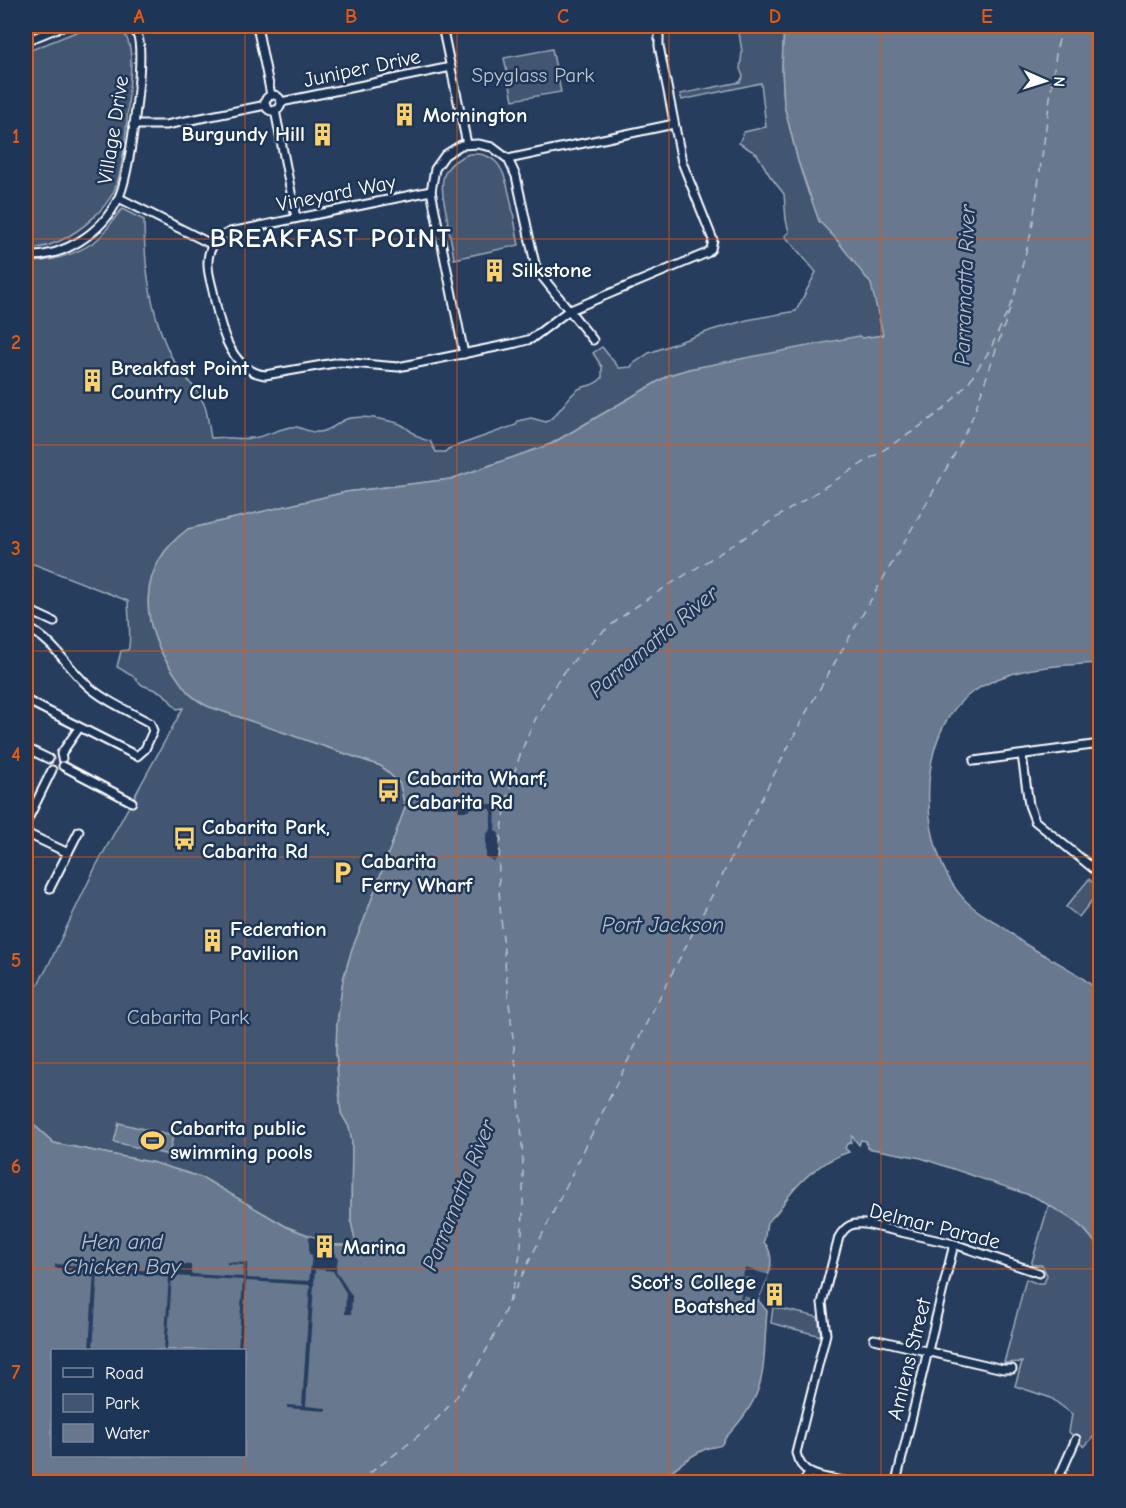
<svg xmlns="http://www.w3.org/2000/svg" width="1126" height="1508" viewBox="0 0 1126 1508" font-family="'Comic Neue',sans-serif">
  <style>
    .green { fill: #425672; stroke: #a0aab8; stroke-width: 1.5 }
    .water { fill: #67788e; stroke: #a4aebb; stroke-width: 1.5; fill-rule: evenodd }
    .pier { fill: #263d5e }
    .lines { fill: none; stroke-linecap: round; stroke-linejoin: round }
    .ferry { stroke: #bbc2cc; stroke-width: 1.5; stroke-dasharray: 8 6; stroke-linecap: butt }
    .minor-casing { stroke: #fff; stroke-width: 11 }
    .minor { stroke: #1d3557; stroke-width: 7 }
    .grid { fill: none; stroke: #e8590c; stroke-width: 1.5; stroke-opacity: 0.55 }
    .labels { text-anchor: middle; stroke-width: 5; stroke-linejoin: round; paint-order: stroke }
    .street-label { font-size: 21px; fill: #fff; stroke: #1d3557 }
    .park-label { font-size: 21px; fill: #bdc4ce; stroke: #1d3557 }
    .poi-label { font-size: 21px; font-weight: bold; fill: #fff; stroke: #1d3557; text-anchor: start }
    .water-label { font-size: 22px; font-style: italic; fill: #bbc2cc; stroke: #1d3557 }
    .district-label { font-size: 27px; font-weight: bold; letter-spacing: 1.5px; fill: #fff; stroke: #1d3557 }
    .neatline { fill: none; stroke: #e8590c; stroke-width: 2 }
    .grid-label { font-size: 20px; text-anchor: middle; font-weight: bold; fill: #e8590c }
  </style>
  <rect width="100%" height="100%" fill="#263d5e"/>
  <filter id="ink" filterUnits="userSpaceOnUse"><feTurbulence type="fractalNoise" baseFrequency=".0167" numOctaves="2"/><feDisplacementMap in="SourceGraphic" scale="12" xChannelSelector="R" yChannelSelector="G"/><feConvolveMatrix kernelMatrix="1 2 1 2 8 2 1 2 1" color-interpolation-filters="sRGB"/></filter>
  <g filter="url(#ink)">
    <g class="green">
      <path d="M91,26C100,26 114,23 121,30C136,44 130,73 129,92C127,119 125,167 114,191C104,210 86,226 69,236C56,244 41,249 26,249V52Z"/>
      <path d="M738,26H784L782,68L784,105L798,161L809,195L837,240L872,284L884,335L689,369L669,375L551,444L451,479L346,492L188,529C137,566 139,622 172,670C185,689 187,694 207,706L381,766L400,784L405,808L364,920L352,949L343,980L337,1024L336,1052L341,1113L349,1127L352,1142L351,1221L355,1240L353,1245H334L287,1227L203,1178L155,1163L54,1143L26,1118V1005L47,968L95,868L183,708L177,709L163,693L142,685L133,676L117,667L121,651L128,650C132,642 128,612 128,601L26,561V263C50,261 78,255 98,239C107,231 114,218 122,209L144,220C144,265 150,310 169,352C178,372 197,386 205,406C208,416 209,428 211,438C225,436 239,440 253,438C265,437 286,425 297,427C305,429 310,433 319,432C332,430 334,425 344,420C357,414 380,419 394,422C410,425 413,439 430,441L436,452H445L448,449L516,425L518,421L531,418L546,422C559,415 564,401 576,391C584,384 591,389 602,378V367L593,353L602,347L619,368L631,367L633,364L649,353L712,330L747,320L796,311L816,272L785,236L789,232L786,220L784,194L770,176L757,154L739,143L744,132L766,127L761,83L682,100L680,94L740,82L743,76L740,69L742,52Z"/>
      <polygon points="552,49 561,92 513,100 504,58"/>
      <path d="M469,154C502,151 506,178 511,202C514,217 516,231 519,245L454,259C452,245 449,231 447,217C441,187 435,167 469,154Z"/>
      <polygon points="1089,879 1100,890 1079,917 1066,907"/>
      <path d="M1049,1204C1069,1216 1087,1229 1100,1249V1434L1098,1432L1084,1447L1069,1432L1072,1414L1051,1398L1015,1386L1022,1362L1004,1363L1026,1279L1036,1283H1044L1047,1275L1042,1265H1031Z"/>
      <polygon points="773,1307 818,1317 821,1336 771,1323"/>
    </g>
    <g class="water">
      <path d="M784,26H1100V663C1054,666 1009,666 970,694C912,737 918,857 969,904C980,914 995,921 1007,930C1013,934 1018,940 1025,944C1051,960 1078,971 1100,993V1249L1086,1231L1075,1221L1035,1197L921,1158L867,1148L866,1141L861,1140L859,1145L852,1136L851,1143L847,1144L845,1148L849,1152C825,1160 804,1176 788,1197C781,1206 777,1215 767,1222L764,1242C779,1260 766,1282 758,1300L767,1311C762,1369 770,1392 726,1437C724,1440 723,1443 721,1445C718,1447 711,1447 708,1448C691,1455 672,1470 659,1482H26V1118L54,1143L155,1163L203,1178L287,1227L334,1245H353L355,1240L351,1221L352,1142L349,1127L341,1113L336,1052L337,1024L343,980L352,949L364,920L405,808L400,784L381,766L207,706C186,694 185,689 172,670C139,622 137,567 188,529L346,492L451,479L551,444L669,375L689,369L859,336L862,338L883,335L871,284L837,240L819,221L798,161L784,105L782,68ZM52,1350H244V1456H52Z"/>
      <polygon points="119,1123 173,1136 169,1155 114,1142"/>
    </g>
    <g class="pier">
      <polygon points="459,795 470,795 470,804 496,804 495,830 499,834 499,856 494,861 486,857 486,835 491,829 491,809 470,808 469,811 458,811 458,807 401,806 401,804 457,804"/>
      <polygon points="309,1236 334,1244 333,1253 335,1253 335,1257 338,1257 336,1271 352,1296 351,1314 345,1314 346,1293 333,1271 315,1269 306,1406 326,1408 326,1411 287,1408 287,1405 302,1406 310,1285 246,1281 241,1350 238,1350 243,1280 172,1276 167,1350 164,1350 169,1276 98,1271 93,1350 89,1350 94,1271 55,1268 55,1264 169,1272 170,1264 191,1265 191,1274 243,1277 244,1265 227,1264 227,1262 247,1263 247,1278 309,1281 312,1255 309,1254"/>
      <polygon points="745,1268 769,1275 758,1300 744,1296 743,1299 740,1299 743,1284 746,1285 746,1288 753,1290 755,1278 743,1277"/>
    </g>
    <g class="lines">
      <g class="ferry">
        <polyline points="509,1302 646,1024 803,718 957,450 973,416 1011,306"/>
        <path d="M358,1482C393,1455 429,1432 457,1396C482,1362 505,1320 515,1279C524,1245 523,1209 523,1174C522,1095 509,1017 503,939C500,909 497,876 500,847C506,783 527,721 566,670C605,620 664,589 717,555C782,514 847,473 912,432L943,410L968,383L990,350L1014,297L1032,229L1057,47L1063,26"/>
      </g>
      <defs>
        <g id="minor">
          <polyline points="257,26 271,95"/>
          <polyline points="442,26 467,144"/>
          <polyline points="26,41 63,26"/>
          <circle cx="273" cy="103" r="8"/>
          <polyline points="281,102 451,67"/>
          <polyline points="275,110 296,218"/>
          <polyline points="133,125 166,125 266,105"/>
          <polyline points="508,159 674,124"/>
          <path d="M431,191L230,232C220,236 212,243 209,254C206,266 210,279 213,291C219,322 228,370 265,375L340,362L398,367L516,343L531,339L568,311L707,253L711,249L713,240L682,162L659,46V26"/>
          <polyline points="119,198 213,245"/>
          <path d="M26,256C63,258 102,233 118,199C130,176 143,67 139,41C138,35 135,30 131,26"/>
          <polyline points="464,354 431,191 435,169 445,155 461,145 478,144 492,147 508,159 516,176 535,264 540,274 593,340"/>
          <polyline points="26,609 54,622"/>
          <path d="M26,627C53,640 65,664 86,684C104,701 129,711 150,723L153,731L145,749L137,756L26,700"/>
          <polyline points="26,748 49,759"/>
          <polyline points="1022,755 1029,805 1035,821 1100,874"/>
          <polyline points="62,758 61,754 79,728"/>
          <polyline points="974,761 1100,744"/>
          <polyline points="63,766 132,802"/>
          <polyline points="26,823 52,770"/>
          <polyline points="26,833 68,853"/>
          <polyline points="50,888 79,831"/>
          <polyline points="874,1339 1003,1369 1012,1369"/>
          <polyline points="804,1482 809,1473"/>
          <path d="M849,1482C827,1477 802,1479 796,1453L826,1334L822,1303L839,1237C846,1225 852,1223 865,1224L954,1244L1039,1273"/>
          <polyline points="896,1482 954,1244"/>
          <polyline points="1057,1482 1076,1439"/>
        </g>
      </defs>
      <use href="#minor" class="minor-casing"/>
      <use href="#minor" class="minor"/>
    </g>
  </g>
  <path class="grid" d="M245,26V1482M457,26V1482M669,26V1482M881,26V1482M26,239H1100M26,445H1100M26,651H1100M26,857H1100M26,1063H1100M26,1269H1100"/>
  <defs>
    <symbol id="building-bare" viewBox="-9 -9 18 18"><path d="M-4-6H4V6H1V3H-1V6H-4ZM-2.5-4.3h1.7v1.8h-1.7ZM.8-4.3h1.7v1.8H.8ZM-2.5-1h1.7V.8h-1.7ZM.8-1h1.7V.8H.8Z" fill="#ffd166" stroke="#1d3557" stroke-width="2.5" paint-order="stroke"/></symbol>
    <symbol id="bus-bare" viewBox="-9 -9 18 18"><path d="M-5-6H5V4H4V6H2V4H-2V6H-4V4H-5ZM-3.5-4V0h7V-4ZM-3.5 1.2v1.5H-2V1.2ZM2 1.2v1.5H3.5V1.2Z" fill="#ffd166" stroke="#1d3557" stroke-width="2.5" paint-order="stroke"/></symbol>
    <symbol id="parking-bare" viewBox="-9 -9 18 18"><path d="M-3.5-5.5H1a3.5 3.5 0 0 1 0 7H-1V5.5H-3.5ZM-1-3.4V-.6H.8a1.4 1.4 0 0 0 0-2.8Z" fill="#ffd166" stroke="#1d3557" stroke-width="2.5" paint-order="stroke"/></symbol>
    <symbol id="stadium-bare" viewBox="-9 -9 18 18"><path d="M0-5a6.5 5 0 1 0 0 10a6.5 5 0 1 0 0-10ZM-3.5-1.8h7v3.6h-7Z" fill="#ffd166" stroke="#1d3557" stroke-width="2.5" paint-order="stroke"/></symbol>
  </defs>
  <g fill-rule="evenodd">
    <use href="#building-bare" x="388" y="98" width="33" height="33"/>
    <use href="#building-bare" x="306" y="118" width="33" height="33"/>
    <use href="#building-bare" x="478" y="254" width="33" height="33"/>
    <use href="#building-bare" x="76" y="364" width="33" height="33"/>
    <use href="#bus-bare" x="372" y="774" width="33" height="33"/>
    <use href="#bus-bare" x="168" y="822" width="33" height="33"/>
    <use href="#parking-bare" x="326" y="856" width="33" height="33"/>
    <use href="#building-bare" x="196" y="924" width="33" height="33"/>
    <use href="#stadium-bare" x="136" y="1124" width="33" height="33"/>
    <use href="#building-bare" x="308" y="1230" width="33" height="33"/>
    <use href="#building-bare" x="758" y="1278" width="33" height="33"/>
  </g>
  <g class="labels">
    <g class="street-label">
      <text transform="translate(362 68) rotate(-12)" y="7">Juniper Drive</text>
      <text transform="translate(113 130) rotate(-81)" y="7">Village Drive</text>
      <text transform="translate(336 193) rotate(-11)" y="7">Vineyard Way</text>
      <text transform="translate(935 1226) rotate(14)" y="7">Delmar Parade</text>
      <text transform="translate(909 1359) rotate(-76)" y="7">Amiens Street</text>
    </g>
    <g class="park-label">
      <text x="533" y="82">Spyglass Park</text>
      <text x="188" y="1024">Cabarita Park</text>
    </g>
    <g class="poi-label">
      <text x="423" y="122">Mornington</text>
      <text x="305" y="141" text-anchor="end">Burgundy Hill</text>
      <text x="512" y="277">Silkstone</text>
      <text x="111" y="375">Breakfast Point<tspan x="111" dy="24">Country Club</tspan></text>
      <text x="407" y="785">Cabarita Wharf,<tspan x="407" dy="24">Cabarita Rd</tspan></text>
      <text x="202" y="834">Cabarita Park,<tspan x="202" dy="24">Cabarita Rd</tspan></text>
      <text x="361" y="868">Cabarita<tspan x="361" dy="24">Ferry Wharf</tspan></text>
      <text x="230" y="936">Federation<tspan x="230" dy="24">Pavilion</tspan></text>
      <text x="170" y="1135">Cabarita public<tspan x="170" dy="24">swimming pools</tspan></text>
      <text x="343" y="1254">Marina</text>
      <text x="756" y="1289" text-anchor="end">Scot's College<tspan x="756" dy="24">Boatshed</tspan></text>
    </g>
    <g class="water-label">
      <text transform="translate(964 285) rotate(-88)" y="8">Parramatta River</text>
      <text transform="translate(653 641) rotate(-40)" y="8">Parramatta River</text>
      <text x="663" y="932">Port Jackson</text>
      <text transform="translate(458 1195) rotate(-68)" y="8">Parramatta River</text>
      <text x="122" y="1249">Hen and<tspan x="122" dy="25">Chicken Bay</tspan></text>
    </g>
    <g class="district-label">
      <text x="331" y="247">BREAKFAST POINT</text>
    </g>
  </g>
  <rect width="1126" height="1508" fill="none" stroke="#1d3557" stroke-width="66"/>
  <rect x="51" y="1349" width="195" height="108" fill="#1d3557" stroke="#77869a" stroke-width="1.5"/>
  <rect x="63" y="1368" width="30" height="9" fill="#1d3557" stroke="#77869a" stroke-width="1.5"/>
  <text x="105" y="1379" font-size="18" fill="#ffffff">Road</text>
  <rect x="63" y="1394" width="30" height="18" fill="#425672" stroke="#77869a" stroke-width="1.5"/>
  <text x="105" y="1409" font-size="18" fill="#ffffff">Park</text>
  <rect x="63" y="1424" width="30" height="18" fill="#67788e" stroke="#77869a" stroke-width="1.5"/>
  <text x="105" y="1439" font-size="18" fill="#ffffff">Water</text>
  <g transform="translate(1045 81) rotate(93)" stroke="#1d3557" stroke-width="4.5" paint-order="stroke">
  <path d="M0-4.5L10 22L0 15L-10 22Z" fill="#ffffff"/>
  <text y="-9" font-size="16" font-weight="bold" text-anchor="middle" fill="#ffffff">N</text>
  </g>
  <rect x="33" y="33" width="1060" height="1442" class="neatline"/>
  <g class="grid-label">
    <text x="139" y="23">A</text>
    <text x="351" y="23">B</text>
    <text x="563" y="23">C</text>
    <text x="775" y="23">D</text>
    <text x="987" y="23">E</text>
    <text x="16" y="143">1</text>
    <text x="16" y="349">2</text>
    <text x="16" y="555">3</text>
    <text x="16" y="761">4</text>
    <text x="16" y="967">5</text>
    <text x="16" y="1173">6</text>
    <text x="16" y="1379">7</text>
  </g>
</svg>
